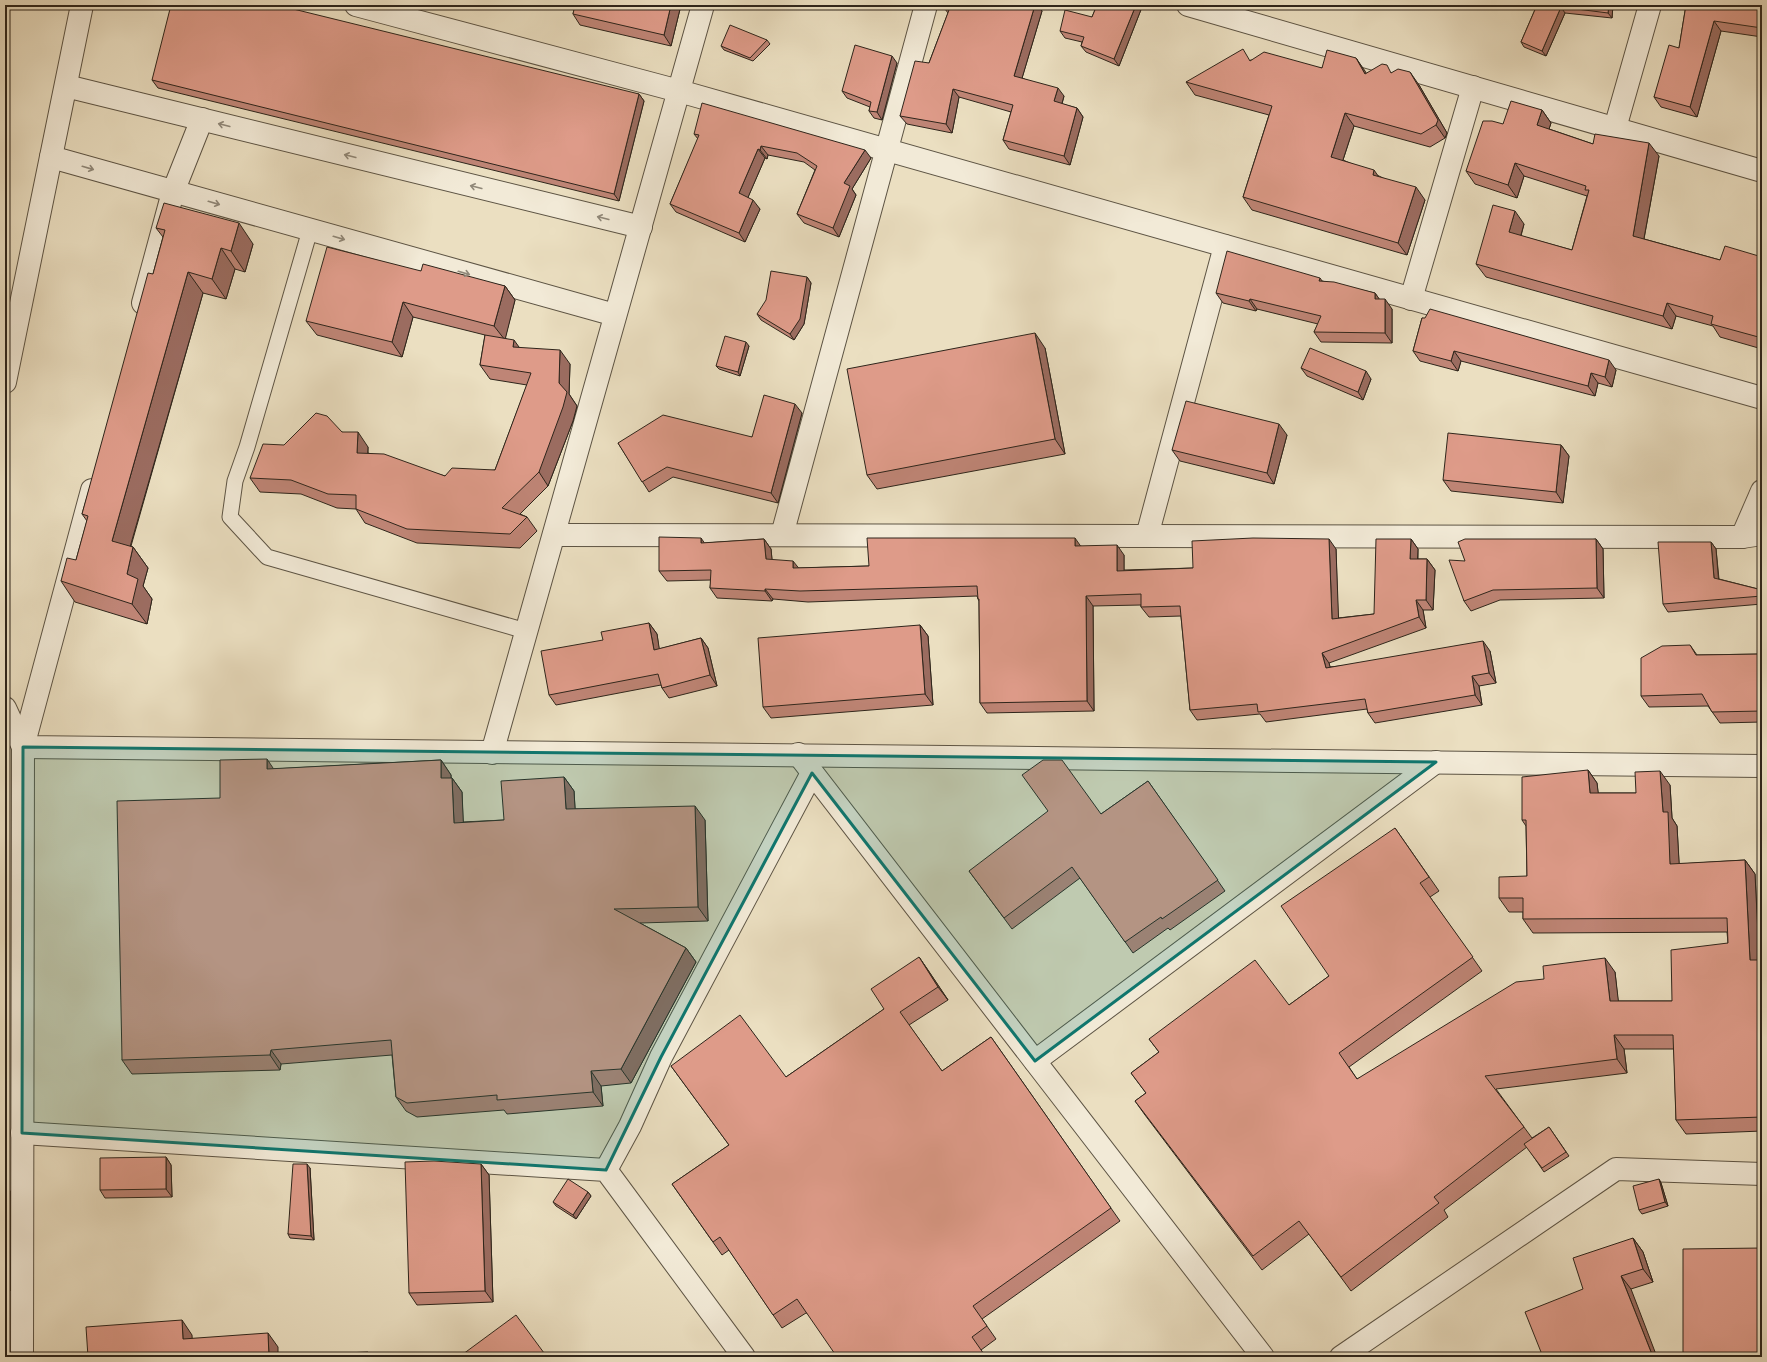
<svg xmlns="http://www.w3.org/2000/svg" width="1767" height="1362" viewBox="0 0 1767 1362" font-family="Cardo,serif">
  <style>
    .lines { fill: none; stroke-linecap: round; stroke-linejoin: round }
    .service-casing { stroke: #5d5444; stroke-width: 17 }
    .minor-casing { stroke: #5d5444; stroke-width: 24 }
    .tertiary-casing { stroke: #5d5444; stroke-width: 24 }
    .service { stroke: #f2ead7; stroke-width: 15 }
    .minor { stroke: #f2ead7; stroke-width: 22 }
    .tertiary { stroke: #f2ead7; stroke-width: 22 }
    .wall { fill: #bf8576; stroke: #2e251b }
    .shaded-wall { fill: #9b6c60; stroke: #2e251b }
    .building { fill: #de9b89; stroke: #2e251b }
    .oneway { stroke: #908879 }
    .marked { fill: #0f766e; fill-opacity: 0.2; stroke: #0f766e; stroke-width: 3; stroke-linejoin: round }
  </style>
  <rect width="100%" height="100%" fill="#ebdfc1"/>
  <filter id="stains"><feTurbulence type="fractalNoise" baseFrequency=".005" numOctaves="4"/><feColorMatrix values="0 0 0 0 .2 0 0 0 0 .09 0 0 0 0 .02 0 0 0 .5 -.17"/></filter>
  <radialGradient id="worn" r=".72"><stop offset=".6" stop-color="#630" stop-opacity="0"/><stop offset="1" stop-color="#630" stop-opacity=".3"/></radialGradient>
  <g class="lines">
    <defs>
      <polyline id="service" points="310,230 247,447 235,481 230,517 267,557 526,631"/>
      <g id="minor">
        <polyline points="356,5 679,91 1762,398"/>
        <polyline points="1188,5 1762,171"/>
        <polyline points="66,86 641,227"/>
        <polyline points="1615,128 1650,5"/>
        <polyline points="51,157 615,315"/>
        <polyline points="1411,299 1473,87"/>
        <polyline points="143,303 173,192 202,119"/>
        <polyline points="554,535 1742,537 1762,534"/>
        <polyline points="782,535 926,5"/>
        <polyline points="1147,536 1225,246"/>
        <polyline points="1742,537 1762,491"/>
        <polyline points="492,753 703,5"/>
        <polyline points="798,754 1263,1357"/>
        <polyline points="1035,1061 1436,762"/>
        <polyline points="22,1133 606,1170 744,1357"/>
        <polyline points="606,1170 630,1126 661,1057 812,773"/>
        <polyline points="22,1357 23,747 92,490"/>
        <polyline points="1341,1357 1616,1169 1762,1174"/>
      </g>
      <g id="tertiary">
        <polyline points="5,382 82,5"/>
        <polyline points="5,708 23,747 1762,766"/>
      </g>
    </defs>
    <use href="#service" class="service-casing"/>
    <use href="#minor" class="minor-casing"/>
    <use href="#tertiary" class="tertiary-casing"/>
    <use href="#service" class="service"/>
    <use href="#minor" class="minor"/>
    <use href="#tertiary" class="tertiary"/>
  </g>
  <g class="wall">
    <polygon points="522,5 530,5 529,7"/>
    <polygon points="575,5 681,5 671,46 580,25 573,14"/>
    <polygon points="946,5 1038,5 1042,11 1022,78 1064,96 1062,104 1077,108 1083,117 1070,165 1009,149 1003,140 1011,112 959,97 952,133 907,124 900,116 929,63 948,13 945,9"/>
    <polygon points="1097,5 1141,5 1142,7 1119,66 1086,52 1081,46 1082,42 1065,38 1060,31 1092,17"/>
    <polygon points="1537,5 1613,5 1612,18 1565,13 1546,56 1524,47 1521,42"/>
    <polygon points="1686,5 1762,5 1762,37 1721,31 1697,117 1661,107 1654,97 1679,48"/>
    <polygon points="767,40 770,44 753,61 724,50 721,46"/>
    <polygon points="1356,58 1366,74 1392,73 1419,85 1447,133 1445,138 1430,147 1354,126 1343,160 1379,176 1425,200 1407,255 1252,210 1243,197 1269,115 1195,95 1186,82 1251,60 1322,68"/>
    <polygon points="897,63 882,120 874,118 869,111 870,107 847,98 842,91"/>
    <polygon points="152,80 639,94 644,101 619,201 158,88"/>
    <polygon points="1542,110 1551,123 1549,129 1593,144 1659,156 1644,239 1720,260 1762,257 1762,349 1720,337 1713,326 1676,316 1672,329 1486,277 1476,264 1524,224 1521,236 1572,250 1587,196 1524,176 1517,198 1475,184 1466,171 1503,124"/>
    <polygon points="694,134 871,158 852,189 856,195 839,237 804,223 797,214 815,170 804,162 768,155 767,159 765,158 748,197 760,209 745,242 676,212 670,204 698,139"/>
    <polygon points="156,228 253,244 245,272 235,269 226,299 203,293 131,546 133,547 148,568 143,586 152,599 147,624 75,602 61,581 76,560 87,521 82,514 153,274 163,237"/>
    <polygon points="421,271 505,286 515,300 505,338 520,348 570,364 569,394 577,406 573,421 548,486 520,514 527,517 537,531 520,548 417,543 365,523 356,509 337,508 301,494 260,492 250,478 284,445 342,432 368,447 368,453 445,476 495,470 527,385 490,379 480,365 485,335 413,317 402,357 317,335 306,321"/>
    <polygon points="807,277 811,283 804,324 794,340 761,320 757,314"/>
    <polygon points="1322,281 1375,293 1379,299 1392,309 1392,343 1321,342 1314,332 1318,324 1257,309 1256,311 1223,303 1216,293"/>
    <polygon points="1422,318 1616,370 1612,387 1598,383 1595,396 1461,361 1458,371 1420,361 1413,351"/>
    <polygon points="749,346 740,376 719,369 716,366"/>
    <polygon points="1045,348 1065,454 877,489 867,475"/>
    <polygon points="1301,368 1371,379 1363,400 1307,376"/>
    <polygon points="802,413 778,503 673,477 649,492 618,443 752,437"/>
    <polygon points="1287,435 1274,484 1180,461 1172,450"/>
    <polygon points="1561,445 1569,456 1563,503 1451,491 1443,480"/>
    <polygon points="764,539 771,549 772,560 799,568 869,566 1080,546 1124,555 1124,570 1193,568 1336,549 1338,618 1374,614 1411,539 1418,549 1418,559 1427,559 1435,570 1433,610 1423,610 1426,628 1329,663 1330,667 1490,651 1496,683 1479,686 1482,705 1375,723 1368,713 1367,709 1266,722 1260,714 1197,720 1190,710 1181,616 1149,617 1141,607 1141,605 1093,606 1094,711 987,713 980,703 979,601 978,599 977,596 808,602 773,599 772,601 717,598 710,588 711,580 667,581 659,571 705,543"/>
    <polygon points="1596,539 1603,549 1604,598 1500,600 1471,611 1464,601 1465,561"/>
    <polygon points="1711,542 1716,549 1719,579 1762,590 1762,604 1668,612 1663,604"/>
    <polygon points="649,623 657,634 659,649 701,638 708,648 717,686 669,698 662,688 661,685 556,705 549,695 603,640"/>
    <polygon points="920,625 928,636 933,705 771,718 763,707"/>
    <polygon points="1690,645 1697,655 1762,654 1762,722 1720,723 1708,706 1649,707 1641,696"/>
    <polygon points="441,760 451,775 451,778 452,778 462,792 463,822 504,820 564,777 574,791 575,809 705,820 708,921 640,923 686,948 696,962 631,1083 601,1086 603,1106 507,1114 504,1110 417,1117 406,1111 396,1097 392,1055 281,1064 280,1070 132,1074 122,1060 273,769"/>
    <polygon points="1588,770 1597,783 1598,793 1636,793 1670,785 1672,818 1677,826 1679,864 1745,860 1755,874 1759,960 1762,960 1762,1131 1686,1134 1676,1120 1674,1049 1624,1049 1627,1073 1496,1089 1532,1138 1549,1127 1569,1156 1544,1172 1527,1147 1444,1210 1448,1217 1351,1291 1309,1234 1262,1270 1145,1115 1135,1101 1146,1093 1131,1073 1159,1052 1149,1039 1289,1005 1329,976 1395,828 1439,891 1430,897 1482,971 1349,1067 1357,1079 1615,972 1618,1001 1672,1001 1728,943 1727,932 1533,933 1523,919 1523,912 1509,912 1499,898 1527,876 1526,826 1522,820"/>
    <polygon points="1148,781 1225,891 1170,930 1168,928 1133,953 1080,878 1012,929 969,871 1101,814"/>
    <polygon points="919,957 948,1000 909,1025 942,1071 991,1037 1120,1221 982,1319 996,1339 981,1350 806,1313 782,1328 729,1250 722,1255 672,1184 729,1145 671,1066 786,1077 884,1009"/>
    <polygon points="166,1157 171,1165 172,1197 105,1198 100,1190"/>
    <polygon points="481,1164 489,1175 493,1302 417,1305 409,1293"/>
    <polygon points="310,1168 314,1240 290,1238 288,1234"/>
    <polygon points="1659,1179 1661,1183 1668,1206 1642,1214 1639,1210"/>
    <polygon points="5,1184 10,1191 10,1291 5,1291"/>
    <polygon points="588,1192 591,1196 576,1219 556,1206 553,1202"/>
    <polygon points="1633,1238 1643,1252 1653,1282 1631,1289 1583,1289"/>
  </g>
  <g class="shaded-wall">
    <polygon points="671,5 681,5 671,46 664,35"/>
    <polygon points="1035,5 1038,5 1042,11 1020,85 1014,76"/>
    <polygon points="1136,5 1141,5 1142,7 1119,66 1114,59"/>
    <polygon points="1609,5 1613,5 1612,18 1608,13"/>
    <polygon points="1561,7 1565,13 1546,56 1542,51"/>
    <polygon points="1714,21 1721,31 1697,117 1690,107"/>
    <polygon points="892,56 897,63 882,120 877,112"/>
    <polygon points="1356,58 1365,71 1374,87 1365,74"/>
    <polygon points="5,69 7,72 7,100 5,97"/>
    <polygon points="1410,72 1419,85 1447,133 1445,138 1436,125"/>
    <polygon points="1058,88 1064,96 1060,110 1054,101"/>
    <polygon points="953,89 959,97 952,133 946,124"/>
    <polygon points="639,94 644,101 619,201 614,194"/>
    <polygon points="1077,108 1083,117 1070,165 1064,156"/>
    <polygon points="1542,110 1551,123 1546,138 1537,125"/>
    <polygon points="1345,113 1354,126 1340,169 1331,157"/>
    <polygon points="1649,143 1659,156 1642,249 1633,236"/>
    <polygon points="761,146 768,155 767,159 760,150"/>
    <polygon points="758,149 765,158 746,202 739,193"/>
    <polygon points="865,150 871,158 852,189 856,195 839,237 833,228 844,183"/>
    <polygon points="1515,163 1524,176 1517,198 1508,185"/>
    <polygon points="1374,170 1383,183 1373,175"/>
    <polygon points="1416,187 1425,200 1407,255 1398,243"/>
    <polygon points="753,200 760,209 745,242 739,233"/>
    <polygon points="1515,211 1524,224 1518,245 1509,232"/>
    <polygon points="239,223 253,244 245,272 231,251"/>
    <polygon points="221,248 235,269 226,299 212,279"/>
    <polygon points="188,272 203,293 126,561 112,541"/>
    <polygon points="807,277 811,283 804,324 794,340 790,334"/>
    <polygon points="1320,278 1327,288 1319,281"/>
    <polygon points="505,286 515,300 505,340 494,326"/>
    <polygon points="1375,293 1382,303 1375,299"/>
    <polygon points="1250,299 1257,309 1256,311 1249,301"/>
    <polygon points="1385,299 1392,309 1392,343 1385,333"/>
    <polygon points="403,302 413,317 402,357 392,342"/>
    <polygon points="1667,303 1676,316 1672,329 1663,316"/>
    <polygon points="1035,333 1045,348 1065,454 1055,439"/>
    <polygon points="514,340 524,354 513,347"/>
    <polygon points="746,342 749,346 740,376 738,372"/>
    <polygon points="560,350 570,364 569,394 577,406 573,421 548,486 539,472 559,383"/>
    <polygon points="1454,351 1461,361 1458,371 1451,361"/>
    <polygon points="1609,360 1616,370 1612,387 1605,377"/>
    <polygon points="1366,371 1371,379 1363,400 1358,392"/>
    <polygon points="1591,373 1598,383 1595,396 1588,386"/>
    <polygon points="795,404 802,413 778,503 771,493"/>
    <polygon points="1279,424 1287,435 1274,484 1267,473"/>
    <polygon points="358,432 368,447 367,467 357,453"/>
    <polygon points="1561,445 1569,456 1563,503 1556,492"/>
    <polygon points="701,538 708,548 701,543"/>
    <polygon points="1075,538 1082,548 1075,546"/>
    <polygon points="764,539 771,549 773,570 766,559"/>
    <polygon points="1329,539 1336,549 1339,630 1332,619"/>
    <polygon points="1411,539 1418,549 1417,569 1410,559"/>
    <polygon points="1596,539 1603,549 1604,598 1597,588"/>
    <polygon points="1711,542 1716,549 1719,585 1714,578"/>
    <polygon points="1117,545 1124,555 1124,581 1117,571"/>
    <polygon points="133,547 148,568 143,586 152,599 147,624 132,604 127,574"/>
    <polygon points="1427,559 1435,570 1433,610 1426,600"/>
    <polygon points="793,561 801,571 793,568"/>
    <polygon points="765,589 773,599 772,601 765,591"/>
    <polygon points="1086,596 1093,606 1094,711 1087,701"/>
    <polygon points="1416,600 1423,610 1426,628 1419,617"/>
    <polygon points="649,623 657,634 661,660 654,650"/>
    <polygon points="920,625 928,636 933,705 925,694"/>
    <polygon points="701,638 708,648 717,686 710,675"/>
    <polygon points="1483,641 1490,651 1496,683 1489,673"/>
    <polygon points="1322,653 1329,663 1333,678 1326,668"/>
    <polygon points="1472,676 1479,686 1482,705 1475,695"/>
    <polygon points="267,759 277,774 267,769"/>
    <polygon points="441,760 451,775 451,793 441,778"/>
    <polygon points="1588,770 1597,783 1600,807 1590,793"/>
    <polygon points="1660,771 1670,785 1672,818 1677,826 1680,878 1670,864 1663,812"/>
    <polygon points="564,777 574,791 576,824 566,809"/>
    <polygon points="452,778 462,792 464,837 454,823"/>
    <polygon points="695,806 705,820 708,921 698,907"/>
    <polygon points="1745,860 1755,874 1760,974 1750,960"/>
    <polygon points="686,948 696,962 631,1083 621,1069"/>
    <polygon points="919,957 928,970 948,1000 938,987"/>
    <polygon points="1605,958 1615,972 1620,1015 1610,1001"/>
    <polygon points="1614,1035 1624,1049 1627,1073 1617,1059"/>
    <polygon points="271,1050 281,1064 280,1070 270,1055"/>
    <polygon points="591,1071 601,1086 603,1106 593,1092"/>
    <polygon points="166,1157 171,1165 172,1197 166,1189"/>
    <polygon points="307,1164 310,1168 314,1240 311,1236"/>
    <polygon points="481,1164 489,1175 493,1302 485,1291"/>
    <polygon points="1659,1179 1661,1183 1668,1206 1665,1202"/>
    <polygon points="5,1184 10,1191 10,1291 5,1284"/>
    <polygon points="588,1192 591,1196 576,1219 573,1215"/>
    <polygon points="1633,1238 1643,1252 1653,1282 1643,1269"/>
    <polygon points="1621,1276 1631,1289 1657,1357 1653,1357"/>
    <polygon points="182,1320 192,1335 193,1353 183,1339"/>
    <polygon points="268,1333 278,1347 278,1357 269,1357"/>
    <polygon points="368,1352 372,1357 368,1357"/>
  </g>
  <g class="building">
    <polygon points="171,5 277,5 639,94 614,194 152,80"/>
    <polygon points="575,5 671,5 664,35 573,14"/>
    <polygon points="946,5 1035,5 1014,76 1058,88 1054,101 1077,108 1064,156 1003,140 1013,105 953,89 946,124 900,116 915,61 929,63 949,10 945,9"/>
    <polygon points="1097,5 1136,5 1114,59 1081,46 1084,37 1060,31 1065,10 1092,17"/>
    <polygon points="1537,5 1609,5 1608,13 1561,7 1542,51 1521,42"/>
    <polygon points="1686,5 1762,5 1762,28 1714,21 1690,107 1654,97 1669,45 1679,48"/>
    <polygon points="730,25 767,40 750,58 721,46"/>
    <polygon points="855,45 892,56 877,112 869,111 871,102 842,91"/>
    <polygon points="1243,49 1250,61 1264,52 1322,68 1327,50 1356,58 1365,74 1382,64 1387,65 1391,73 1398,69 1410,72 1438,120 1436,125 1421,134 1345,113 1331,157 1374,170 1373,175 1416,187 1398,243 1243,197 1272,106 1186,82"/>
    <polygon points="1511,101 1542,110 1537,125 1593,144 1595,134 1649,143 1633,236 1720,260 1725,246 1762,257 1762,338 1711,324 1713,316 1667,303 1663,316 1476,264 1493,205 1515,211 1509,232 1572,250 1589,190 1585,190 1586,186 1515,163 1508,185 1466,171 1483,121 1492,121 1503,124"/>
    <polygon points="702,103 865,150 844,183 850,186 833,228 797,214 817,166 797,153 761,146 760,150 758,149 739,193 753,200 739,233 670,204 699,135 694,134"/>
    <polygon points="164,203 239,223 231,251 221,248 212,279 188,272 112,541 133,547 127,574 138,579 132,604 61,581 67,558 76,560 88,516 82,514 148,273 153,274 165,230 156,228"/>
    <polygon points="327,247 421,271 423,264 505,286 494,326 403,302 392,342 306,321"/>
    <polygon points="1227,251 1320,278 1319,281 1334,282 1375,293 1375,299 1385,299 1385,333 1314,332 1321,316 1250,299 1249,301 1216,293"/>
    <polygon points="771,271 807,277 800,319 790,334 757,314 766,300"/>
    <polygon points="1430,309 1609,360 1605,377 1591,373 1588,386 1454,351 1451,361 1413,351 1422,318 1425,318"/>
    <polygon points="1035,333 1055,439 867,475 847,369"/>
    <polygon points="485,335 514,340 513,347 560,350 559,383 567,392 563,407 539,472 502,508 527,517 510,534 407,529 356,509 356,495 328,494 291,480 250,478 263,444 284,445 316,413 327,416 342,432 358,432 357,453 384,454 445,476 452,468 495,470 531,373 480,365"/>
    <polygon points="725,336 746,342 738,372 716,366"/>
    <polygon points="1310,348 1366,371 1358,392 1301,368"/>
    <polygon points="764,395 795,404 771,493 667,467 642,482 618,443 663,415 752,437"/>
    <polygon points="1186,401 1279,424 1267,473 1172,450"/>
    <polygon points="1448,433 1561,445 1556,492 1443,480"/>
    <polygon points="659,537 701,538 701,543 764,539 766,559 793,561 793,568 869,566 867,538 1075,538 1075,546 1117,545 1117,571 1193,568 1192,541 1253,538 1329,539 1332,619 1374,614 1376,539 1411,539 1410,559 1427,559 1426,600 1416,600 1419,617 1322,653 1326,668 1483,641 1489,673 1472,676 1475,695 1368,713 1365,699 1258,712 1257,704 1190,710 1180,606 1141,607 1141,594 1086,596 1087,701 980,703 979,599 978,599 977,586 800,591 765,589 765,591 710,588 711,570 659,571"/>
    <polygon points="1465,539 1596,539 1597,588 1493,590 1464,601 1449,560 1465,561 1458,542"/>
    <polygon points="1658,542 1711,542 1714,578 1762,590 1762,596 1663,604"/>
    <polygon points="649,623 654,650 701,638 710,675 662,688 658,674 549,695 541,651 603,640 601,632"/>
    <polygon points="920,625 925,694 763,707 758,638"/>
    <polygon points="1690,645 1696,655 1762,654 1762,711 1712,712 1702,694 1641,696 1641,658 1662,646"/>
    <polygon points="267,759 267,769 441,760 441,778 452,778 454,823 504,820 501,781 564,777 566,809 695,806 698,907 614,909 686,948 621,1069 591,1071 593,1092 497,1100 497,1095 407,1103 396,1097 391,1040 271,1050 270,1055 122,1060 117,801 220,798 220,760"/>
    <polygon points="1043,760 1062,760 1101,814 1148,781 1218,880 1162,919 1161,917 1125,942 1072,867 1004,918 969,871 1048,811 1022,775"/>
    <polygon points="1588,770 1590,793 1636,793 1635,772 1660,771 1663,812 1668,812 1670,864 1745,860 1750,960 1762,960 1762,1117 1676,1120 1673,1035 1614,1035 1617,1059 1485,1076 1524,1127 1434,1197 1439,1203 1341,1277 1299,1221 1253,1256 1135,1101 1146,1093 1131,1073 1159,1052 1149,1039 1255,960 1289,1005 1329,976 1281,906 1395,828 1429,877 1420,883 1473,957 1339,1053 1357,1079 1516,982 1544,979 1543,966 1605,958 1610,1001 1672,1001 1671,950 1728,943 1727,918 1523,919 1523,898 1499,898 1499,877 1527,876 1526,820 1522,820 1522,777"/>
    <polygon points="919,957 938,987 900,1012 942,1071 991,1037 1111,1208 973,1306 987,1326 972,1337 986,1357 837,1357 797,1299 773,1315 720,1237 713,1242 672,1184 729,1145 671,1066 740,1015 786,1077 884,1009 871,989"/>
    <polygon points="1549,1127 1566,1152 1542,1168 1524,1144"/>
    <polygon points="166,1157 166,1189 100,1190 100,1158"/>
    <polygon points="434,1161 481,1164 485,1291 409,1293 405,1162"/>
    <polygon points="293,1164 307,1164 311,1236 288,1234"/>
    <polygon points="568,1179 588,1192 573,1215 553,1202"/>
    <polygon points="1659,1179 1665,1202 1639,1210 1633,1186"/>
    <polygon points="1633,1238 1643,1269 1621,1276 1653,1357 1543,1357 1525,1312 1583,1289 1573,1258"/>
    <polygon points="1762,1248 1762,1357 1683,1357 1683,1249"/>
    <polygon points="516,1315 547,1357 459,1357"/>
    <polygon points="182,1320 183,1339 268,1333 269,1357 88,1357 86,1327"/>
    <polygon points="368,1352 368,1357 323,1357 322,1354"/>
  </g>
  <defs><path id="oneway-shaft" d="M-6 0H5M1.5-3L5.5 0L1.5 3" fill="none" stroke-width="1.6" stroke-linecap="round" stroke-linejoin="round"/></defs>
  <g class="oneway">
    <use href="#oneway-shaft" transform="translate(224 125) rotate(-166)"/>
    <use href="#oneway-shaft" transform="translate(350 156) rotate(-166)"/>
    <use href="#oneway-shaft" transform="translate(88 168) rotate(16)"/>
    <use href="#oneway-shaft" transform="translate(476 187) rotate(-166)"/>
    <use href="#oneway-shaft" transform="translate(214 203) rotate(16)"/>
    <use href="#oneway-shaft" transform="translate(603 218) rotate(-166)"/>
    <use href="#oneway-shaft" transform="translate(339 238) rotate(16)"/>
    <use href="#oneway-shaft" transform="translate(464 273) rotate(16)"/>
  </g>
  <path class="marked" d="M23,747L1436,762L1035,1061L812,773L661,1057L606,1170L22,1133Z"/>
  <rect width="1767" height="1362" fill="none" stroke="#ebdfc1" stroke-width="20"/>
  <rect x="6" y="6" width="1755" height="1350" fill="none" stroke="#2e251b" stroke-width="2"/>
  <rect x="10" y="10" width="1747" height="1342" fill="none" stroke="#2e251b"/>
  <rect width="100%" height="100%" filter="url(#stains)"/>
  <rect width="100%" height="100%" fill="url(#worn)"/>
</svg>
